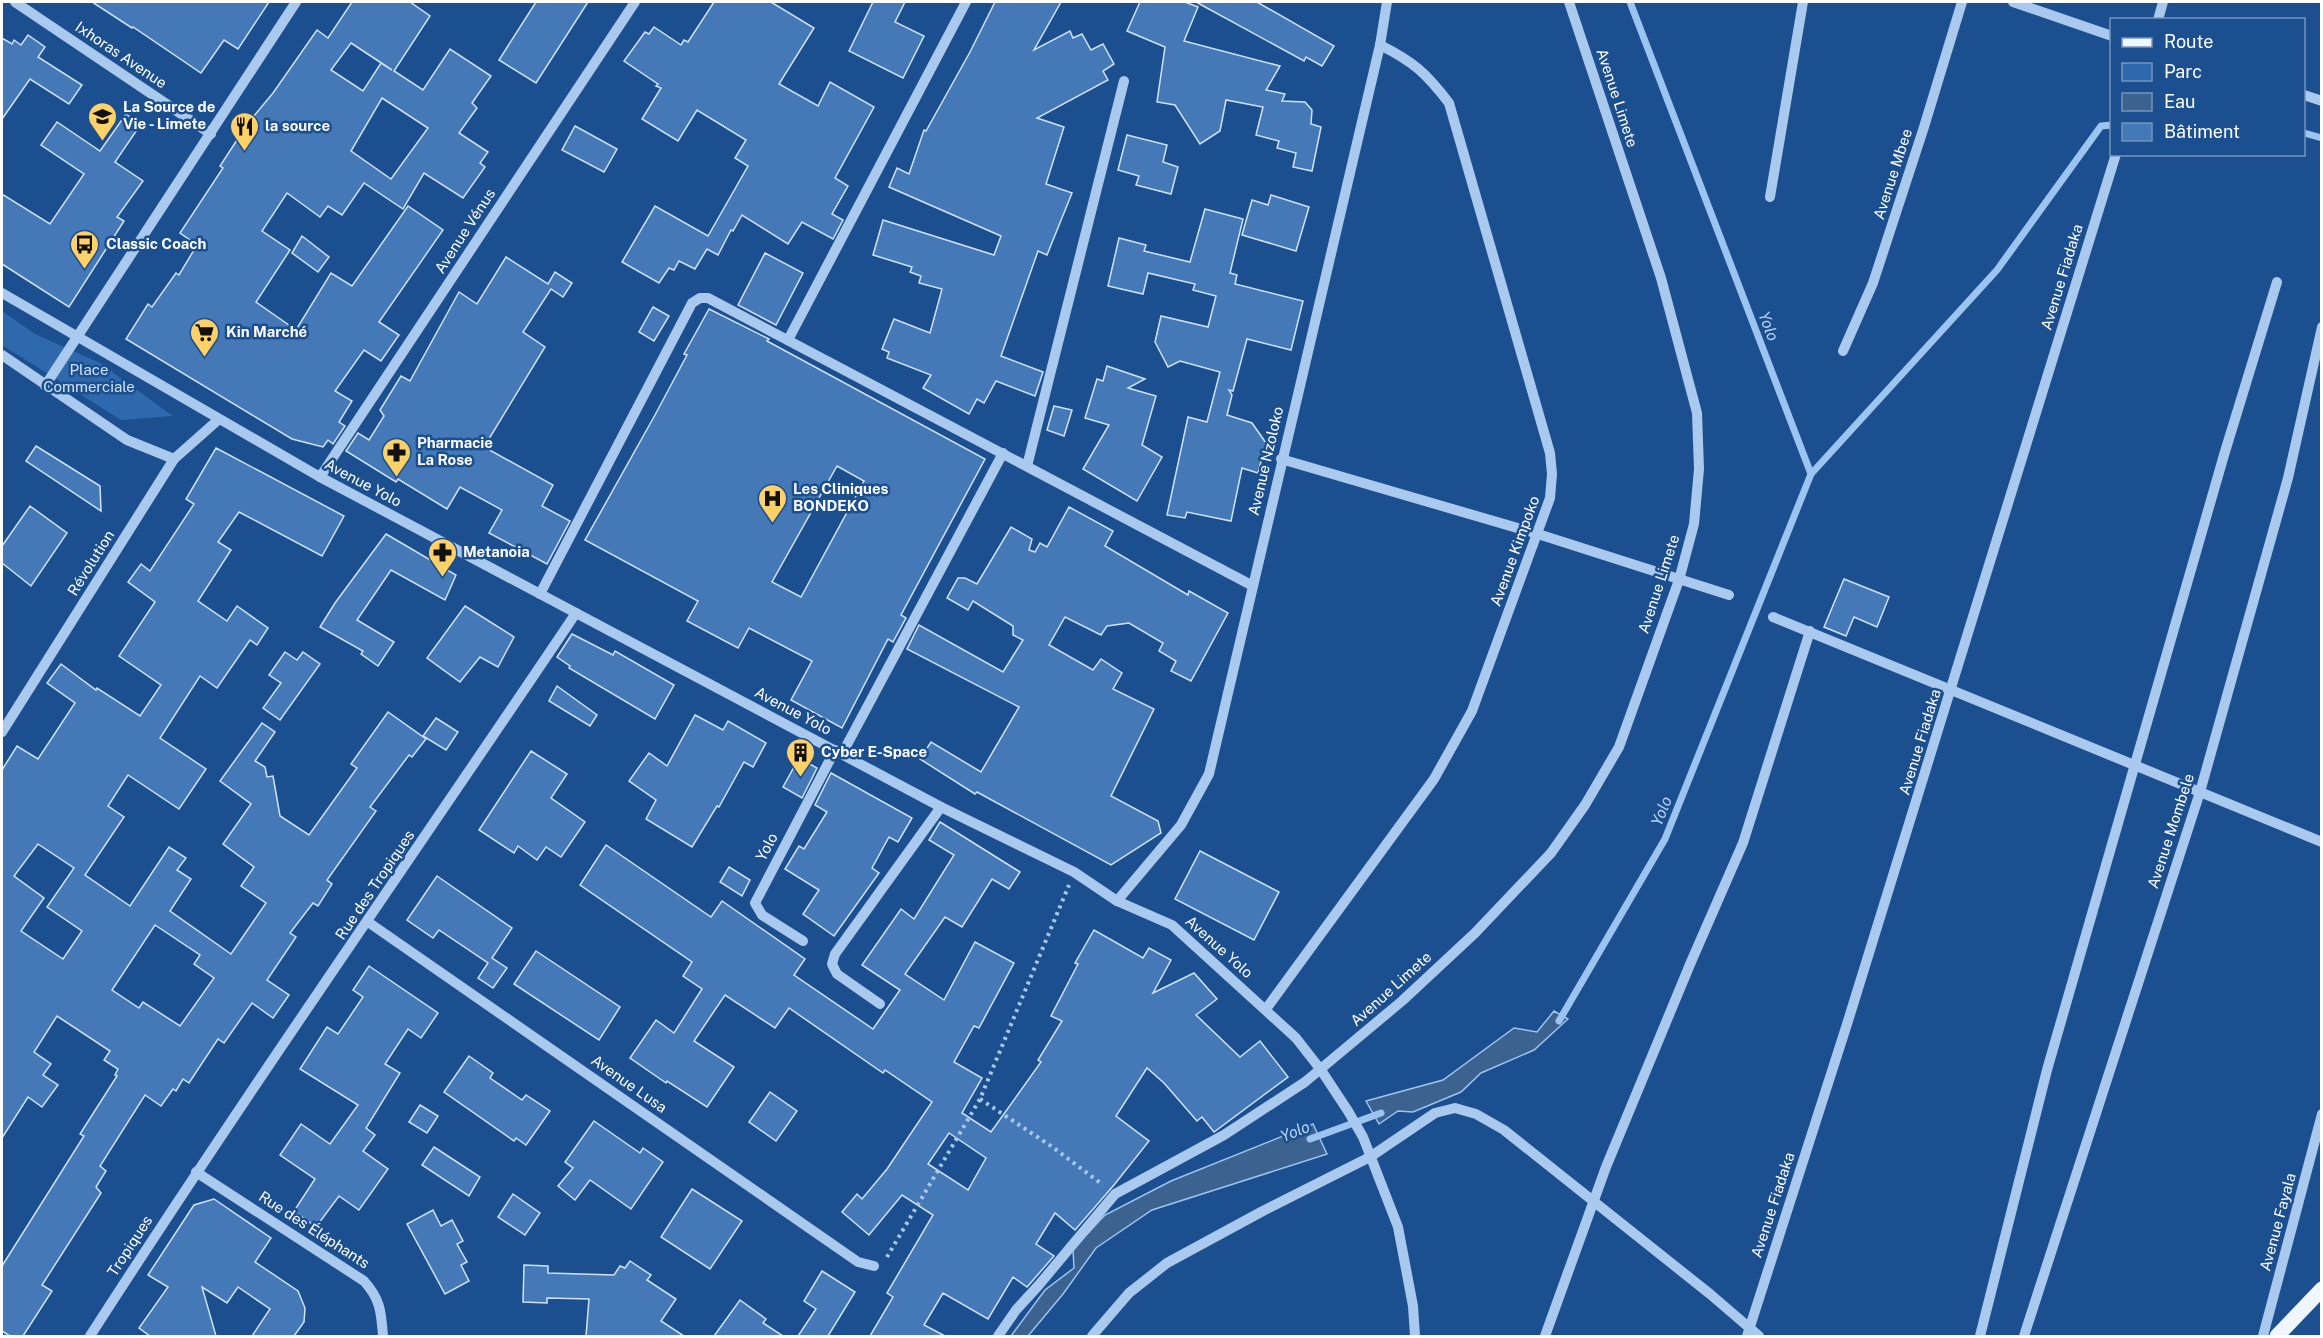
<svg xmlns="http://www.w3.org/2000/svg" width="2323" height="1338" viewBox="0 0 2323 1338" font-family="'Public Sans',sans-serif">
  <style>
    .green { fill: #2e69ad }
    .water { fill: #3c6290; stroke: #9cc4f0; stroke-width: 1.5 }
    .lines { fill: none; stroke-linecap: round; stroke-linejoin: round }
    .stream { stroke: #9cc4f0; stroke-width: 7 }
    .building { fill: #4478b7; stroke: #cfe3fa; stroke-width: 1.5; fill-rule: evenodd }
    .path { stroke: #a9c9ee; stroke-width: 4; stroke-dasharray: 3 4.5; stroke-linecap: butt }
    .minor { stroke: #a9c9ee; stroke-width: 10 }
    .major { stroke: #f0f6ff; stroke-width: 15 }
    .labels { text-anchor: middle; stroke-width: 5; stroke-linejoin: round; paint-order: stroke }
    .street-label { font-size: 15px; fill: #fff; stroke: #1b4f8f }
    .poi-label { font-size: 15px; font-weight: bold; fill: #fff; stroke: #1b4f8f; text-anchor: start }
    .park-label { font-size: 15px; fill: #cfe3fa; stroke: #1b4f8f }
    .water-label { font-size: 16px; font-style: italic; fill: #b5d3f5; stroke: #1b4f8f }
  </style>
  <rect width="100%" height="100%" fill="#1b4f8f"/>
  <polygon class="green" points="2,311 35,334 100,363 173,416 121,420 2,345"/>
  <g class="water">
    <polygon points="1554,1011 1568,1019 1534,1050 1481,1073 1461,1092 1413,1112 1398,1111 1379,1124 1366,1101 1443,1080 1514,1028 1537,1032"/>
    <polygon points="1313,1124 1327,1154 1152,1210 1096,1248 1063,1294 1028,1336 1011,1336 1045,1290 1074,1268 1073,1249 1105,1215 1171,1181"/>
  </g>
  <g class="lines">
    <g class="stream">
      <polyline points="2304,133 2322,138"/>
      <polyline points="1811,474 1997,270 2101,126 2112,125"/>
      <polyline points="1559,1021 1665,839 1811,474 1630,2"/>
      <polyline points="1310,1139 1381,1113"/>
    </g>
  </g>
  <g class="building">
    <polygon points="92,2 269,2 238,49 224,40 201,73 133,27 132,28"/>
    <path d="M352,2H410L430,16L394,71L423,90L450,49L491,76L472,103L477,108L459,133L488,152L480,163L485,167L463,198L424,173L403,209L364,183L342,215L328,206L320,217L287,193L262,231L290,250L256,302L296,330L331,273L352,286L408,206L443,230L379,322L399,335L381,361L364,350L335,391L352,401L339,422L345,426L333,444L328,440L323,447L292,439L126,339L148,304L152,307L176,273L179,275L197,245L180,233L223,168L220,166L248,123L273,93L317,30L328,38ZM351,43L392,70L381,63L363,91L331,70ZM382,98L428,128L391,179L351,151Z"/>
    <polygon points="536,2 588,2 536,83 499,60"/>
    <polygon points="714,2 771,2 814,28 779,84 818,106 830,82 874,107 835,178 848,186 832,214 843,220 833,239 802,222 788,244 742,215 733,231 731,230 718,255 707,249 695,269 679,261 674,270 669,268 659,283 622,262 655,206 708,236 748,166 735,158 746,140 697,110 678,141 642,119 661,88 656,86 658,84 624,61 645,32 649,34 654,27 681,45 684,40 688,42"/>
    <polygon points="873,2 905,2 895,22 924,36 903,78 849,51"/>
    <polygon points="995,2 1061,2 1034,50 1070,31 1073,38 1082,34 1091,50 1103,44 1114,64 1103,71 1108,80 1037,118 1064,127 1046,184 1072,193 1047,255 1038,251 1001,356 1043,372 1035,396 996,381 984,403 977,399 969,414 923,388 931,375 887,358 889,352 882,349 894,319 930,333 942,289 919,283 921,276 910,272 912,267 873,255 883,220 994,255 1001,236 889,187 897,168 909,174 924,130 926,131 970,52"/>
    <polygon points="1140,2 1185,2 1198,7 1184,41 1280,66 1266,90 1285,94 1282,101 1305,102 1312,110 1311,124 1321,127 1312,171 1293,167 1296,153 1277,148 1279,141 1256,135 1263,107 1226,100 1220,131 1200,144 1175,105 1157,102 1165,47 1127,31"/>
    <polygon points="1196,2 1257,2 1334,46 1322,66 1306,57 1304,61"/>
    <polygon points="28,35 45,47 38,57 82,85 69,104 30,79 2,119 2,38 12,44 14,40 21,45"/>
    <polygon points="126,114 141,124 115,162 143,181 117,217 124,221 69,307 2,264 2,194 50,224 84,174 41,145 57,122 100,151"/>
    <polygon points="575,126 617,149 604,172 562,150"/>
    <polygon points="1127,135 1167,145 1163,162 1178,167 1171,194 1136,185 1139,176 1118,170"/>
    <polygon points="1271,195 1309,207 1296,251 1242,235 1252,200 1268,205"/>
    <polygon points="1205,209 1243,219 1230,273 1237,275 1235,284 1303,301 1291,350 1247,339 1233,391 1229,390 1232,395 1227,415 1252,423 1266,443 1258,473 1242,468 1231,521 1187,512 1185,518 1167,515 1188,417 1207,422 1220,372 1180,361 1168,367 1155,342 1161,316 1208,327 1216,296 1193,290 1195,284 1148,273 1143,294 1108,286 1119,238 1146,245 1144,251 1190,262"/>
    <polygon points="302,236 329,257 318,272 292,253"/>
    <polygon points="765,253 803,273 776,325 738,305"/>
    <polygon points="506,257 548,284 555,272 572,283 563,297 551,289 523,332 545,347 484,447 553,485 542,506 570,521 547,564 489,533 502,510 460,487 447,509 398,479 396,482 346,451 358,433 369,440 384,416 380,410 401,376 410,381 459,292 477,304"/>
    <polygon points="653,307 669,316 654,341 639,332"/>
    <path d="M709,309L769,339L767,341L985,459L901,615L906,618L893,642L888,639L842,728L791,700L812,661L749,628L738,648L687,621L698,601L585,540L655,415L687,355L684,354ZM837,466L864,481L801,597L772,582Z"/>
    <polygon points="1107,366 1145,379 1128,388 1156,396 1142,445 1162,457 1137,501 1083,469 1109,425 1085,418 1097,379 1103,381"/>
    <polygon points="1054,406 1072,410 1064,436 1047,430"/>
    <polygon points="36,446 100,486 101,511 26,461"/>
    <path d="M216,448L344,516L322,556L239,512L218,542L231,550L198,601L227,621L237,606L268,628L257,645L250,640L217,688L200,676L160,738L206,769L179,809L128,775L108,806L124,817L85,875L130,906L169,847L186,858L177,870L191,879L170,911L231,954L266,903L241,886L254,867L223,844L251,804L220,781L262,723L275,732L255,761L265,767L267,777L273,776L280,816L309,835L357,768L351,764L388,712L426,739L412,757L409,755L370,807L376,811L327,880L332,884L318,906L313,903L290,933L296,937L267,980L289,995L273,1018L252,1003L224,1043L218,1039L189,1083L183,1079L176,1091L173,1089L161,1106L145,1095L100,1166L106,1171L96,1187L101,1193L42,1285L52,1291L23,1336H10L2,1331V1266L84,1136L80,1134L117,1076L115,1075L118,1069L104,1060L110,1051L57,1016L34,1052L51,1064L43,1075L58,1085L42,1107L28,1097L2,1138V770L17,746L38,759L75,703L47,683L61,664L96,690L97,688L140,716L161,685L119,656L155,602L128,582L141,564L150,571L194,504L186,499ZM38,844L74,868L47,907L82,931L63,959L21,931L44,898L14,876ZM155,925L200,955L194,964L214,978L180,1026L143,1002L139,1008L112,990Z"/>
    <polygon points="30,506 67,533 31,586 2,563 2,546"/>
    <polygon points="1069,507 1113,531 1105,546 1188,595 1189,591 1228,613 1191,681 1171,671 1176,661 1159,651 1163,643 1129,623 1107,626 1101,635 1065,617 1049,645 1093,670 1101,659 1122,673 1113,689 1154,709 1111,796 1158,821 1161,833 1111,865 977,792 975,794 920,759 931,742 981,772 1019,707 907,649 919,625 1003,672 1023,640 1013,635 1013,626 973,601 968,610 947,598 958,578 965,578 977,584 1011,527 1032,539 1029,550 1035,552 1040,543 1047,547"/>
    <polygon points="386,534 456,575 445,600 391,570 357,620 394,642 378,666 361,654 363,651 320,627 335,603"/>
    <polygon points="1844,579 1889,597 1877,627 1854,617 1846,636 1824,627"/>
    <polygon points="465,606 514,637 498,667 480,657 460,682 427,658"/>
    <polygon points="572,634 613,655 615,651 674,685 655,719 569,668 570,666 557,657"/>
    <polygon points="285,652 297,660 303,652 320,664 280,720 263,708 281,683 269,675"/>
    <polygon points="557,686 597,715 590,726 549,701"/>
    <polygon points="695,715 723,730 728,721 766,743 753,767 744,762 719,807 717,806 692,847 646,819 656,800 629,781 649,753 667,766"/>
    <polygon points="436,718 458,732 446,750 423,736"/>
    <polygon points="531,751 567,774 551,798 585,822 561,857 546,847 537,860 518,846 514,853 479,830"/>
    <polygon points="799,758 817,768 802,798 783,787"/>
    <polygon points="831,773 912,818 898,842 889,837 872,868 879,873 834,936 803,914 819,890 785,869 799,846 804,849 827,812 815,805"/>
    <path d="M940,822L1020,872L1009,889L992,879L962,927L945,917L905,974L944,1000L975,942L1014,963L979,1028L974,1026L954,1062L982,1078L962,1113L991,1132L1041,1062L1038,1060L1062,1021L1051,1016L1078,964L1075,963L1094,930L1143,958L1149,948L1171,960L1153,993L1194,973L1217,999L1196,1015L1240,1057L1260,1041L1288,1077L1214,1132L1202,1117L1197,1121L1164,1083L1147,1068L1116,1116L1149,1141L1114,1185L1075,1230L1055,1213L1036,1244L1054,1256L1027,1287L1013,1277L988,1319L943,1293L924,1325L945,1336H870L893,1297L887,1293L933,1215L902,1195L869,1235L842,1212L857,1194L862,1199L887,1169L932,1102L885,1070L883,1073L789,1008L775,1028L725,995L694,1041L734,1067L707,1107L667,1081L666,1083L630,1058L656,1020L674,1033L702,989L683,976L692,962L580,885L606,845L711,917L722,901L805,959L794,975L873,1029L900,990L862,965L901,909L914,919L954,855L929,840ZM949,1133L986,1158L968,1190L928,1164Z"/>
    <polygon points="1200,851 1279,892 1254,940 1175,899"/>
    <polygon points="729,867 750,880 742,896 720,882"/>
    <polygon points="437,876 512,928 492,958 507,968 493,988 478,978 488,963 439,930 433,938 407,920"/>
    <polygon points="536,951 620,1007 599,1040 514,984"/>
    <polygon points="369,966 438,1013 421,1038 408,1029 385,1064 400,1073 366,1128 375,1135 363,1151 388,1169 359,1210 339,1196 316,1227 294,1211 315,1179 280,1155 301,1124 330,1144 358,1105 300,1069 327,1027 338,1034 363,997 353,990"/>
    <polygon points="469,1056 493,1073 490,1078 522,1100 526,1095 550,1111 526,1145 516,1138 514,1141 444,1092"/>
    <polygon points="770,1092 797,1111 776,1141 749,1122"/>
    <polygon points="420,1105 438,1116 427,1133 409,1122"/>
    <polygon points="594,1121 640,1153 643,1148 663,1162 631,1209 590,1180 575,1200 558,1186 573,1168 565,1162"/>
    <polygon points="434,1147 480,1177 469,1196 422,1165"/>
    <polygon points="692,1189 742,1221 710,1269 661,1237"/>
    <polygon points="513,1194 540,1213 525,1235 498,1217"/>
    <polygon points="214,1199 271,1238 255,1262 298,1291 305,1308 304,1322 294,1336 252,1336 270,1309 238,1287 227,1303 202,1287 216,1336 150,1336 139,1328 168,1287 148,1275 194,1205"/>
    <polygon points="433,1210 441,1226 452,1220 463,1241 457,1244 467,1262 461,1265 469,1281 445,1294 407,1224"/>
    <polygon points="630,1261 651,1275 647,1280 676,1299 661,1321 684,1336 586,1336 589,1299 547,1298 547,1303 523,1302 524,1265 548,1266 548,1273 614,1275 620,1266 625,1268"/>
    <polygon points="822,1271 855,1292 828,1336 798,1336 816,1309 804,1301"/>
    <polygon points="740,1300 766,1319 763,1323 783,1336 714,1336"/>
  </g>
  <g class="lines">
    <g class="path">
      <polyline points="980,1099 1051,1146 1103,1185"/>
      <polyline points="887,1257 980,1099 1069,885"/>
    </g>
    <g class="minor">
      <polyline points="15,2 211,134"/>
      <polyline points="2013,2 2112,36"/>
      <polyline points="2158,20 2163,2"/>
      <polyline points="2304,95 2322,101"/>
      <polyline points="1770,197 1803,2"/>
      <polyline points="2,293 320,477 941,807 1074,872 1117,901 1172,925 1296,1038 1321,1070 1348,1111 1363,1137 1398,1227 1413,1306 1415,1336"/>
      <polyline points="788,340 966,2"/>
      <polyline points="1843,351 1873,283 1924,127 1962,2"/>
      <polyline points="2,355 127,440 174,459"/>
      <polyline points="45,386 296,2"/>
      <polyline points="1281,459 1538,534 1729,595"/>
      <polyline points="1027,466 1124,81"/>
      <polyline points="320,477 635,2"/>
      <polyline points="540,594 692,303 700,298 708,298 1253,586"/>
      <polyline points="1773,617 2322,842"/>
      <polyline points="2,732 174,459 218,420"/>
      <polyline points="842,754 1003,453"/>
      <polyline points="1117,901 1181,825 1209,774 1380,45 1387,2"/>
      <polyline points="368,922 858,1262 874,1266"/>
      <polyline points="803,941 762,915 755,903 835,750"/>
      <polyline points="880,1004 837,974 832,964 835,954 941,807"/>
      <path d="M1266,1009L1434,779L1472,711L1550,498L1552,474L1550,453L1449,103C1426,73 1414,62 1380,45"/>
      <path d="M196,1172L364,1281C381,1300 381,1312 383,1336"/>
      <path d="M90,1336C247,1092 414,854 576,613"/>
      <polyline points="998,1336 1016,1310 1038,1286 1115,1194 1224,1135 1305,1082 1402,1001 1475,933 1551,853 1585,805 1619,747 1679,580 1694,524 1699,469 1697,413 1661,278 1569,2"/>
      <polyline points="1092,1336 1129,1293 1167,1263 1261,1212 1370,1157 1435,1113 1455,1108 1476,1114 1504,1130 1710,1294 1759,1336"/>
      <polyline points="1545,1336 1606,1167 1691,962 1743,843 1810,631"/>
      <polyline points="1747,1336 1848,1021 2116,154"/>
      <polyline points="1980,1336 2047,1070 2224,455 2277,282"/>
      <polyline points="2024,1336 2200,792 2288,478 2322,327"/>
      <polyline points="2263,1336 2322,1114"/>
    </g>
    <polyline class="major" points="2277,1336 2322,1289"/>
  </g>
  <defs>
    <symbol id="school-pin" viewBox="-11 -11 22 30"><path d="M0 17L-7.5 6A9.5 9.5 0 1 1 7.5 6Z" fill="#ffd166" stroke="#1b4f8f"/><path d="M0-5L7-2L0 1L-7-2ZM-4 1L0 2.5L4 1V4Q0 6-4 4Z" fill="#111"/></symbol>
    <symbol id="restaurant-pin" viewBox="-11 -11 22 30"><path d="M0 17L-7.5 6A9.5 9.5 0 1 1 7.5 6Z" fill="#ffd166" stroke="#1b4f8f"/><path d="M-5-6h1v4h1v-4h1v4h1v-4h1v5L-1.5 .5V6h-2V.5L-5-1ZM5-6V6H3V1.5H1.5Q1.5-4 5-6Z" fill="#111"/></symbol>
    <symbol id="bus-pin" viewBox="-11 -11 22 30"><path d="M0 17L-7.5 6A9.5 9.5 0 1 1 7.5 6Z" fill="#ffd166" stroke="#1b4f8f"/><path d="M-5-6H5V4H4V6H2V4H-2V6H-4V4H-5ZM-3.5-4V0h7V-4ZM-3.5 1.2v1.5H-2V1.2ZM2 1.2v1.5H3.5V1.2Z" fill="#111"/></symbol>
    <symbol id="supermarket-pin" viewBox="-11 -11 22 30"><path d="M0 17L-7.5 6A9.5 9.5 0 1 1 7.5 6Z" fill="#ffd166" stroke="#1b4f8f"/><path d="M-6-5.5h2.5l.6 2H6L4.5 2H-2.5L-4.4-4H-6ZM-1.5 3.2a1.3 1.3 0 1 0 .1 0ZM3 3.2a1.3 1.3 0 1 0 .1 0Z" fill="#111"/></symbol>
    <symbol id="pharmacy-pin" viewBox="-11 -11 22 30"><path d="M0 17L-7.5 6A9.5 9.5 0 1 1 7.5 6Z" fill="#ffd166" stroke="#1b4f8f"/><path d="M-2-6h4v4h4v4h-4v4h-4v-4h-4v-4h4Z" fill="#111"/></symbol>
    <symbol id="hospital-pin" viewBox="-11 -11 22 30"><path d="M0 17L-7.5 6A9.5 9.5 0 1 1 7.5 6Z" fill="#ffd166" stroke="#1b4f8f"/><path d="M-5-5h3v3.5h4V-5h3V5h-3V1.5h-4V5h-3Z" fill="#111"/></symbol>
    <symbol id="building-pin" viewBox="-11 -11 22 30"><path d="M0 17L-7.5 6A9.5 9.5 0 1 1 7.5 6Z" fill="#ffd166" stroke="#1b4f8f"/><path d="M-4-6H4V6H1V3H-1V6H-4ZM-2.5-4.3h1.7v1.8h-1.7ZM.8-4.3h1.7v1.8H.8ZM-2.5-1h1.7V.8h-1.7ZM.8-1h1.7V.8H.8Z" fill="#111"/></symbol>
  </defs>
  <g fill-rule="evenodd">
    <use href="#school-pin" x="86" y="100" width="33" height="45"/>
    <use href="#restaurant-pin" x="228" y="110" width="33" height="45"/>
    <use href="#bus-pin" x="68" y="228" width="33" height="45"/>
    <use href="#supermarket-pin" x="188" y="316" width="33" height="45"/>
    <use href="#pharmacy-pin" x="380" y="436" width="33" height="45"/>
    <use href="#hospital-pin" x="756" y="482" width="33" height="45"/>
    <use href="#pharmacy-pin" x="426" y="536" width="33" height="45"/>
    <use href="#building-pin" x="784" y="736" width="33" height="45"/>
  </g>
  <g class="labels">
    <g class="street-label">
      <text transform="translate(121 55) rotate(34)" y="5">Ixhoras Avenue</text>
      <text transform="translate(1617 98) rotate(72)" y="5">Avenue Limete</text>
      <text transform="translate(1893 174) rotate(-72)" y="5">Avenue Mbee</text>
      <text transform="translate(465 231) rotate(-57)" y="5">Avenue Vénus</text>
      <text transform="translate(2062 277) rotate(-73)" y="5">Avenue Fiadaka</text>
      <text transform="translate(1266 461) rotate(-77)" y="5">Avenue Nzoloko</text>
      <text transform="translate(363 483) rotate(28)" y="5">Avenue Yolo</text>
      <text transform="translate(1515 551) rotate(-70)" y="5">Avenue Kimpoko</text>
      <text transform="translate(91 563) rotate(-58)" y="5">Révolution</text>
      <text transform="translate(1659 584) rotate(-72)" y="5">Avenue Limete</text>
      <text transform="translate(793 711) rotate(28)" y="5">Avenue Yolo</text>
      <text transform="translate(1920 742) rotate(-73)" y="5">Avenue Fiadaka</text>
      <text transform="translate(2171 831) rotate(-72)" y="5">Avenue Mombele</text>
      <text transform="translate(767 847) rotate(-62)" y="5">Yolo</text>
      <text transform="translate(375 885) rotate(-56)" y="5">Rue des Tropiques</text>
      <text transform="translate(1219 947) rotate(42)" y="5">Avenue Yolo</text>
      <text transform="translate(1391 989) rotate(-42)" y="5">Avenue Limete</text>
      <text transform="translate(629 1084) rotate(35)" y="5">Avenue Lusa</text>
      <text transform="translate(1773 1205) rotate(-72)" y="5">Avenue Fiadaka</text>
      <text transform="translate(2278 1222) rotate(-75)" y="5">Avenue Fayala</text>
      <text transform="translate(314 1230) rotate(33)" y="5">Rue des Éléphants</text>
      <text transform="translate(130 1246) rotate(-57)" y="5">Tropiques</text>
    </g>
    <g class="poi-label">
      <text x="123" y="112">La Source de<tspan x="123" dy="17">Vie - Limete</tspan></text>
      <text x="265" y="131">la source</text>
      <text x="106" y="249">Classic Coach</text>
      <text x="226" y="337">Kin Marché</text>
      <text x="417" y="448">Pharmacie<tspan x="417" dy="17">La Rose</tspan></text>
      <text x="793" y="494">Les Cliniques<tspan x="793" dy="17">BONDEKO</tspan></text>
      <text x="463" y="557">Metanoia</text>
      <text x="821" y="757">Cyber E-Space</text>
    </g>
    <g class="park-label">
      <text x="89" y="375">Place<tspan x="89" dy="17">Commerciale</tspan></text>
    </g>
    <g class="water-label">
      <text transform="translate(1769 326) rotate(69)" y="6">Yolo</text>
      <text transform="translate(1661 811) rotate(-68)" y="6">Yolo</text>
      <text transform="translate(1295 1131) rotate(-22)" y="6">Yolo</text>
    </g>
  </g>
  <rect width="2323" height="1338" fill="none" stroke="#ffffff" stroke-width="6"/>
  <rect x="2110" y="18" width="195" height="138" fill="#1b4f8f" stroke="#7695bc" stroke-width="1.5"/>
  <rect x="2122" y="38" width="30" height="9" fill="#f0f6ff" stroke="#7695bc" stroke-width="1.5"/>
  <text x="2164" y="48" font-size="18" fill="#ffffff">Route</text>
  <rect x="2122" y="63" width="30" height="18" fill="#2e69ad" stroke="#7695bc" stroke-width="1.5"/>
  <text x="2164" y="78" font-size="18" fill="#ffffff">Parc</text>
  <rect x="2122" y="93" width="30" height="18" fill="#3c6290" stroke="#7695bc" stroke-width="1.5"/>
  <text x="2164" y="108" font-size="18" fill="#ffffff">Eau</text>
  <rect x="2122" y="123" width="30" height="18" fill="#4478b7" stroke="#7695bc" stroke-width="1.5"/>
  <text x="2164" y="138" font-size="18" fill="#ffffff">Bâtiment</text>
</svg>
